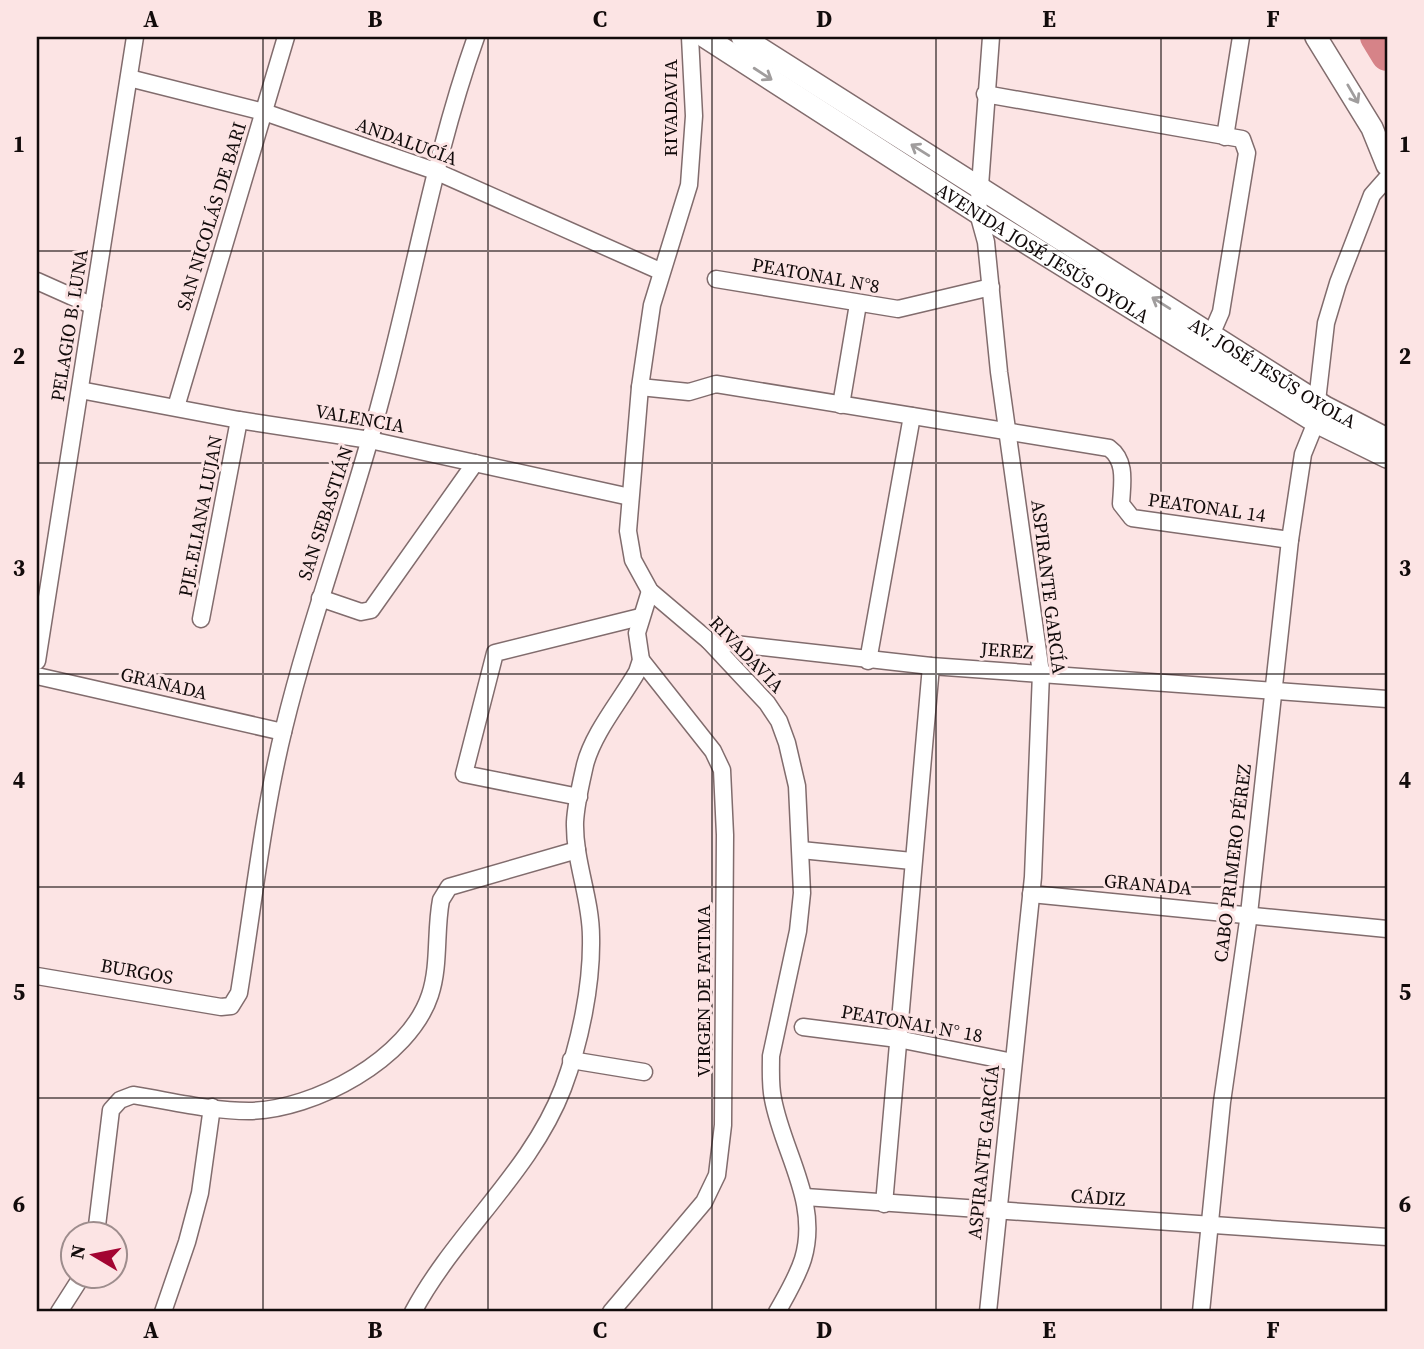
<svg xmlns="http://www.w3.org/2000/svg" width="1424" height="1349" viewBox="0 0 1424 1349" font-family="'Source Serif 4',serif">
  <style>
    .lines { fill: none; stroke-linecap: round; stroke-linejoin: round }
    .river { stroke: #d68388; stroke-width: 32 }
    .minor-casing { stroke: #816c6d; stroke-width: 19 }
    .tertiary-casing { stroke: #816c6d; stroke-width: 24 }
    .minor { stroke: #fff; stroke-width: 16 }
    .tertiary { stroke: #fff; stroke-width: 21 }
    .oneway { stroke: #a09d9d }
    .grid { fill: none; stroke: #120b0b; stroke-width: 2; stroke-opacity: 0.55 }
    .labels { text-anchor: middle; stroke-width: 6; stroke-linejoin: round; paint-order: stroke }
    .street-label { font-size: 19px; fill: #120b0b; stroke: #fce4e4 }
    .neatline { fill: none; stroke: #120b0b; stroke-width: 2.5 }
    .grid-label { font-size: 23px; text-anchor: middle; font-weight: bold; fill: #120b0b }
  </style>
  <rect width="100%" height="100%" fill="#fce4e4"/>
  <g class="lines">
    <polyline class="river" points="1376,37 1387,55"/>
    <defs>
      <g id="minor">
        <path d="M690,37L694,116L689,185L652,305L640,387L628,531L633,560L650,591L709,641L767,703L779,721L787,743L797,786L802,893L798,931L771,1056C771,1070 770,1085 773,1099C783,1153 820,1202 803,1259C797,1278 786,1296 777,1312"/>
        <polyline points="129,78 264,112 435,171 660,271"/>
        <polyline points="985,94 1242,139 1247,153 1221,312 1211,335"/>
        <polyline points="1225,137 1241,37"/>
        <polyline points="716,279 898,309 991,287"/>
        <polyline points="37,281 93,306"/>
        <path d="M640,387L689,392L716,384L1109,448C1127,461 1122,484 1121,504L1132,518L1290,540"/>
        <polyline points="80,390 239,420 370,440 630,497"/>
        <polyline points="1317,401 1326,323 1338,283 1372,195 1387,178"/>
        <polyline points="841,405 858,304"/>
        <polyline points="176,407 286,37"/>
        <polyline points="320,598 361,612 371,610 475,463"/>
        <polyline points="201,619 239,420"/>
        <polyline points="709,641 931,666 1387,699"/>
        <polyline points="37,661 135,37"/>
        <polyline points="868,661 912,416"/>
        <polyline points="37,676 283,732"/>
        <polyline points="579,797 464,774 495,653 640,617"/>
        <polyline points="801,850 912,861"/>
        <polyline points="1031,894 1387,929"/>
        <path d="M37,976L221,1007L231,1006L239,993C253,907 263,813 284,728C311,617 352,510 381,399C414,278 434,155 476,37"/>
        <polyline points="803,1027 898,1039 1013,1062"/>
        <polyline points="571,1060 644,1072"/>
        <polyline points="805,1197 1387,1237"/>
        <polyline points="884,1204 931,666"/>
        <path d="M96,1234L111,1110L120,1100L133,1095C171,1101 211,1111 249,1111C314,1110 409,1059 430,995C440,965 435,931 441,900L449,887L577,850"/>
        <polyline points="59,1312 82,1276"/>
        <polyline points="163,1312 187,1242 200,1193 212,1107"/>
        <path d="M413,1312C455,1233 531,1172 563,1088C580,1043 592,985 591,937C591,898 574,861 575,822C576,803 581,783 585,765C593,733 621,700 637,672L641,660L637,633L650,591"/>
        <polyline points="611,1312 704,1202 717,1175 723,1125 725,835 722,770 713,751 641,660"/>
        <polyline points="988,1312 1033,877 1041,673 999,372 986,242 978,213 991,37"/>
        <polyline points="1201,1312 1222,1102 1249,914 1290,540 1303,454 1316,422"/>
      </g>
      <g id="tertiary">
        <path id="s1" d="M705,37L978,213L1316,422L1387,457"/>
        <path id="s2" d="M742,37L1325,407L1387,439"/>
        <polyline points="1316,37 1372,128 1387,165"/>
      </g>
    </defs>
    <use href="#minor" class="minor-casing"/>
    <use href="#tertiary" class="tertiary-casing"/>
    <use href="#minor" class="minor"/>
    <use href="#tertiary" class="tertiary"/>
  </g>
  <defs><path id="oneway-shaft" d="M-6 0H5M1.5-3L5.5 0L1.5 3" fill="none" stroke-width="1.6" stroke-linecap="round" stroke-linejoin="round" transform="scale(1.75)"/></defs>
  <g class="oneway">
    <use href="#oneway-shaft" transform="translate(763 74) rotate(33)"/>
    <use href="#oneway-shaft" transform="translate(1353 94) rotate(60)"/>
    <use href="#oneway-shaft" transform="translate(920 150) rotate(-148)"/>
    <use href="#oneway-shaft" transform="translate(1161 303) rotate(-148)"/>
  </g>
  <path class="grid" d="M263,37V1312M488,37V1312M712,37V1312M936,37V1312M1161,37V1312M37,251H1387M37,463H1387M37,674H1387M37,887H1387M37,1098H1387"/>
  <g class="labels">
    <g class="street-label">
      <text transform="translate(670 108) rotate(-90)" y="7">RIVADAVIA</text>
      <text transform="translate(407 141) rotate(20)" y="7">ANDALUCÍA</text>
      <text transform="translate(211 216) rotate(-73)" y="7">SAN NICOLÁS DE BARI</text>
      <text dy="7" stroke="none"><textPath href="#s1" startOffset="401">AVENIDA JOSÉ JESÚS OYOLA</textPath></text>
      <text transform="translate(816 275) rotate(10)" y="7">PEATONAL N°8</text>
      <text transform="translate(69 325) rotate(-81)" y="7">PELAGIO B. LUNA</text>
      <text dy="7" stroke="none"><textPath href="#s2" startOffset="628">AV. JOSÉ JESÚS OYOLA</textPath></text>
      <text transform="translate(360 418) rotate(10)" y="7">VALENCIA</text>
      <text transform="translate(1207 507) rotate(8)" y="7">PEATONAL 14</text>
      <text transform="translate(325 513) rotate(-72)" y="7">SAN SEBASTIÁN</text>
      <text transform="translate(200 516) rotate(-79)" y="7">PJE.ELIANA LUJAN</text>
      <text transform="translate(1049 587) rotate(83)" y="7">ASPIRANTE GARCÍA</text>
      <text transform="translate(1007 650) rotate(4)" y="7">JEREZ</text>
      <text transform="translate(747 654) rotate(46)" y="7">RIVADAVIA</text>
      <text transform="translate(164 683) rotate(13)" y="7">GRANADA</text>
      <text transform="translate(1232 863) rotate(-83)" y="7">CABO PRIMERO PÉREZ</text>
      <text transform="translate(1148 884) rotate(5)" y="7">GRANADA</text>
      <text transform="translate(137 971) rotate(10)" y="7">BURGOS</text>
      <text transform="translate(703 991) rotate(-90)" y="7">VIRGEN DE FATIMA</text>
      <text transform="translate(912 1023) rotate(10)" y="7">PEATONAL N° 18</text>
      <text transform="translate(983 1152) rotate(-84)" y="7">ASPIRANTE GARCÍA</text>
      <text transform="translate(1098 1197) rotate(4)" y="7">CÁDIZ</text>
    </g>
  </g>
  <rect width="1424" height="1349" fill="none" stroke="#fce4e4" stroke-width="77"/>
  <g transform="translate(94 1255) rotate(280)"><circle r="33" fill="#fce4e4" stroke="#9e8d8d" stroke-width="2"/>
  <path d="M0-5L12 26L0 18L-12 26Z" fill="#a30432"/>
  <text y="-10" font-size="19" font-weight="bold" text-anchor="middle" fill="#120b0b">N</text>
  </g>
  <rect x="38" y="38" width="1348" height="1272" class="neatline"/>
  <g class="grid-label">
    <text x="151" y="27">A</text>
    <text x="375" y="27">B</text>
    <text x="600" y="27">C</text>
    <text x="824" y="27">D</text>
    <text x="1049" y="27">E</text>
    <text x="1273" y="27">F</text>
    <text x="19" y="152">1</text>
    <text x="1405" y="152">1</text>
    <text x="19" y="364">2</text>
    <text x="1405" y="364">2</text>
    <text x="19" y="576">3</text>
    <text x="1405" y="576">3</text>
    <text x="19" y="788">4</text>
    <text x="1405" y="788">4</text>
    <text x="19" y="1000">5</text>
    <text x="1405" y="1000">5</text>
    <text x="19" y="1212">6</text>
    <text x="1405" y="1212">6</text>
    <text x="151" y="1338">A</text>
    <text x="375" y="1338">B</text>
    <text x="600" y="1338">C</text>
    <text x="824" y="1338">D</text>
    <text x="1049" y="1338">E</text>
    <text x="1273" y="1338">F</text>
  </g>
</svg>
